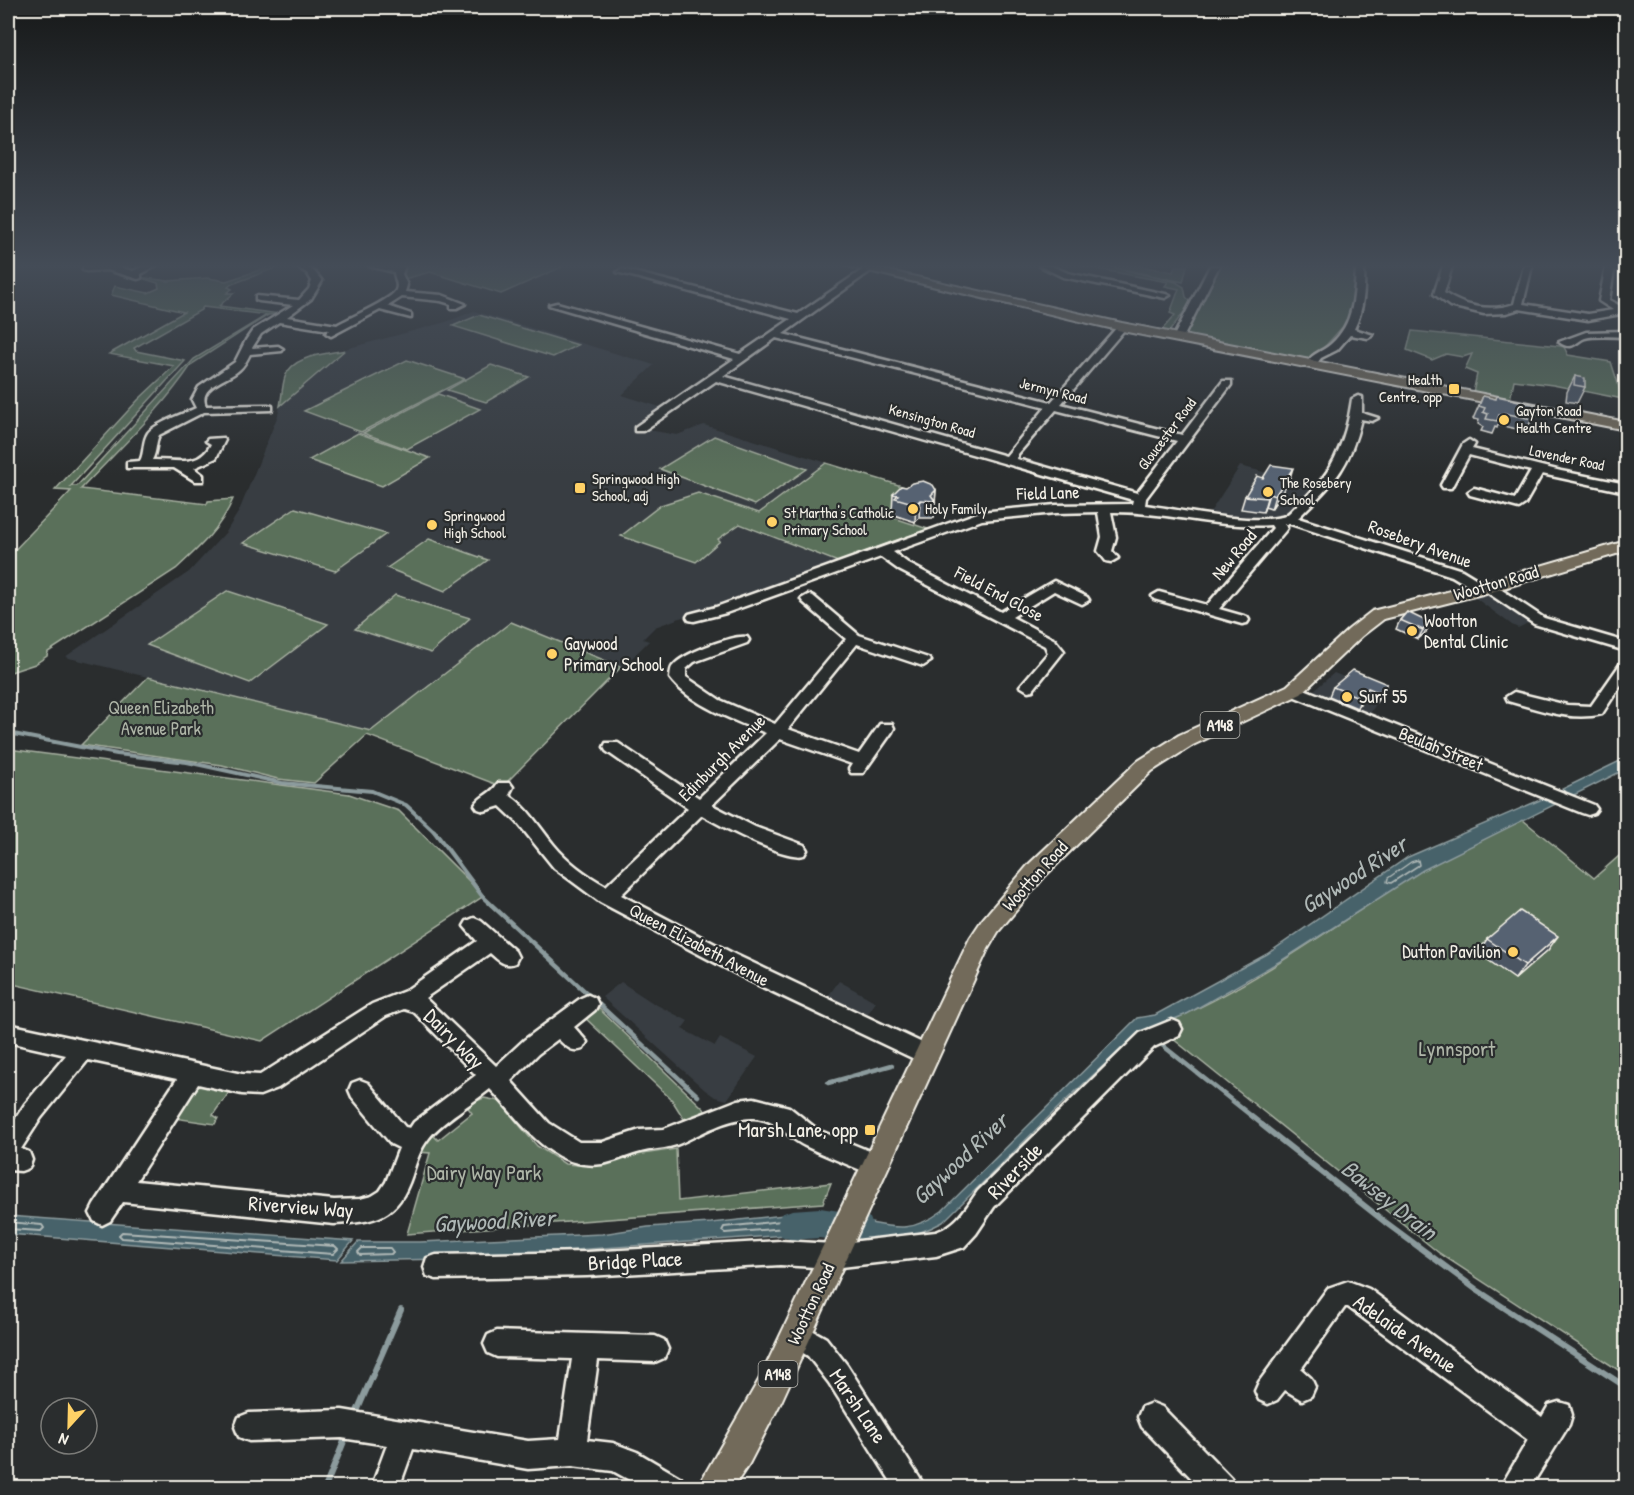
<svg xmlns="http://www.w3.org/2000/svg" width="1634" height="1495" viewBox="0 0 1634 1495" font-family="'Patrick Hand',sans-serif">
  <style>
    .built { fill: #383d42 }
    .green { fill: #5a6f5a; stroke: #a7b0a1; stroke-width: 1.5; fill-rule: evenodd }
    .water { fill: #47626b; stroke: #8c9b9d; stroke-width: 1.5 }
    .lines { fill: none; stroke-linecap: round; stroke-linejoin: round }
    .shore-far1 { stroke: #afb8b6; stroke-width: 1.5 }
    .shore { stroke: #afb8b6; stroke-width: 2 }
    .stream-far2 { stroke: #8c9b9d; stroke-width: 4 }
    .stream-far1 { stroke: #8c9b9d; stroke-width: 4.5 }
    .stream { stroke: #8c9b9d; stroke-width: 6 }
    .river { fill: #47626b; fill-rule: evenodd }
    .minor-casing { stroke: #f4f1e8; stroke-width: 5 }
    .major-casing { stroke: #f4f1e8; stroke-width: 4 }
    .minor { fill: #2a2d2e; fill-rule: evenodd }
    .major { fill: #726b5a; fill-rule: evenodd }
    .wall { fill: #4b5462; stroke: #f4f1e8; stroke-width: 1.5 }
    .shaded-wall { fill: #3d4550; stroke: #f4f1e8; stroke-width: 1.5 }
    .building { fill: #576272; stroke: #f4f1e8; stroke-width: 1.5 }
    .poi-dot { fill: #ffd166; stroke: #2a2d2e; stroke-width: 2 }
    .labels { text-anchor: middle; stroke-width: 4.5; stroke-linejoin: round; paint-order: stroke }
    .far-poi-label { font-size: 15px; fill: #f4f1e8; stroke: #2a2d2e; text-anchor: start }
    .far-street-label { font-size: 15px; fill: #f4f1e8; stroke: #2a2d2e }
    .shield { fill: #2a2d2e; stroke: #b7b6b0; stroke-width: 1.5 }
    .shield-label { font-size: 16px; font-weight: bold; fill: #f4f1e8 }
    .street-label { font-size: 18px; fill: #f4f1e8; stroke: #2a2d2e }
    .poi-label { font-size: 18px; fill: #f4f1e8; stroke: #2a2d2e; text-anchor: start }
    .park-label { font-size: 18px; fill: #afb6a8; stroke: #2a2d2e }
    .near-street-label { font-size: 21px; fill: #f4f1e8; stroke: #2a2d2e }
    .near-park-label { font-size: 21px; fill: #afb6a8; stroke: #2a2d2e }
    .near-poi-label { font-size: 21px; fill: #f4f1e8; stroke: #2a2d2e; text-anchor: end }
    .near-water-label { font-size: 24px; font-style: italic; fill: #afb8b6; stroke: #2a2d2e }
  </style>
  <rect width="100%" height="100%" fill="#2a2d2e"/>
  <filter id="ink" filterUnits="userSpaceOnUse"><feTurbulence type="fractalNoise" baseFrequency=".0167" numOctaves="2"/><feDisplacementMap in="SourceGraphic" scale="12" xChannelSelector="R" yChannelSelector="G"/><feConvolveMatrix kernelMatrix="1 2 1 2 8 2 1 2 1" color-interpolation-filters="sRGB"/></filter>
  <g filter="url(#ink)">
    <g class="built">
      <polygon points="474,311 654,365 622,395 663,408 637,428 677,435 704,425 912,489 885,515 928,529 655,627 643,639 649,641 505,784 495,784 370,731 65,657 189,572 226,532 239,511 278,415 288,373 312,358 446,322"/>
      <polygon points="1240,466 1318,486 1302,504 1283,516 1260,521 1209,514"/>
      <polygon points="1483,595 1492,597 1530,622 1518,628 1512,625 1474,597"/>
      <polygon points="1334,673 1383,693 1369,715 1312,692"/>
      <polygon points="839,981 876,1002 865,1018 826,999"/>
      <polygon points="621,982 653,1003 688,1021 682,1029 715,1046 720,1038 757,1057 727,1100 715,1097 705,1090 602,997"/>
    </g>
    <g class="green">
      <path d="M272,266H281L232,284L228,287L232,289L227,293H234L219,306L280,314L268,315L192,364C162,409 119,449 81,489L207,504L208,501L233,499C221,528 199,548 176,569L48,652L47,656L35,664L8,673V557L71,491L55,490L138,400L174,366L109,354L184,312L111,295L115,286L148,293L159,288L158,283L138,277L168,281L208,278L226,281ZM203,307L267,315L194,359L77,486H71L185,361L136,351L134,348L201,310Z"/>
      <polygon points="406,266 564,266 501,294 430,272 404,279 402,272"/>
      <polygon points="1081,266 1140,266 1173,272 1175,266 1187,266 1183,282 1112,267 1176,282 1184,287 1186,297 1191,302 1169,332 1161,331 1175,315 1170,313 1179,289 1165,286 1168,282"/>
      <polygon points="1219,266 1355,266 1358,282 1353,315 1320,352 1307,360 1185,336 1194,311"/>
      <polygon points="479,315 578,345 553,357 453,326"/>
      <polygon points="1412,331 1560,346 1564,347 1568,355 1611,362 1623,399 1553,385 1514,380 1510,400 1473,393 1477,374 1465,369 1472,354 1463,357 1446,354 1432,360 1407,350"/>
      <path d="M345,350L280,406C282,397 282,386 285,377C292,355 327,354 345,350Z"/>
      <polygon points="407,360 465,379 361,432 304,411"/>
      <polygon points="491,365 529,377 486,402 447,390"/>
      <polygon points="438,394 480,409 407,449 363,433"/>
      <polygon points="358,433 430,458 382,486 309,460"/>
      <polygon points="714,436 807,469 755,505 660,469"/>
      <polygon points="826,463 912,489 885,515 928,529 838,562 740,524 718,539 720,541 696,562 621,536 661,505 698,493 759,513"/>
      <polygon points="295,508 386,534 335,571 243,543"/>
      <polygon points="429,539 488,560 445,591 387,568"/>
      <polygon points="227,591 228,591 328,624 250,683 147,645"/>
      <polygon points="395,595 470,618 431,653 355,629"/>
      <polygon points="511,622 621,667 505,784 495,784 367,735 314,783 278,779 222,765 81,745 148,677 371,731"/>
      <polygon points="8,749 349,794 399,811 484,896 262,1041 8,983"/>
      <path d="M1523,820L1594,878L1626,850V1375L1439,1253L1172,1038L1165,1023C1257,985 1337,923 1420,871C1453,851 1489,836 1523,820Z"/>
      <polygon points="594,1004 704,1109 705,1111 684,1119 672,1100 581,1014"/>
      <path d="M205,1085L230,1090C225,1100 219,1105 213,1115L218,1118L215,1124L174,1118C181,1107 190,1086 205,1085Z"/>
      <polygon points="484,1098 499,1101 537,1146 565,1164 592,1166 636,1155 676,1149 678,1201 831,1183 823,1203 407,1234 430,1153 418,1152 431,1133 438,1140 472,1113 466,1105"/>
    </g>
    <g class="water">
      <path d="M1626,758V769L1423,870L1284,959L1187,1014L1149,1029L1131,1040L1063,1103L943,1222C908,1241 887,1240 849,1235L855,1220C893,1227 909,1235 942,1211L1137,1018L1155,1015L1267,954L1408,857L1540,800Z"/>
      <polygon points="811,1212 825,1214 815,1233 447,1259 341,1261 358,1242 420,1242 602,1234 648,1227 711,1223"/>
      <polygon points="8,1216 353,1241 337,1260 8,1234"/>
    </g>
    <g class="lines">
      <polygon class="shore-far1" points="1418,860 1419,865 1391,883 1387,882 1388,878 1411,862"/>
      <g class="shore">
        <polygon points="811,1218 814,1221 811,1226 725,1233 722,1231 724,1227"/>
        <polyline points="8,1222 42,1225 44,1228 41,1231 8,1229"/>
        <polygon points="122,1232 335,1246 338,1249 333,1254 122,1238 119,1235"/>
        <polygon points="362,1248 390,1248 393,1252 391,1254 360,1255 358,1252"/>
      </g>
      <polyline class="stream-far2" points="8,733 117,754 187,762 282,783 372,791 406,805 435,832"/>
      <g class="stream-far1">
        <polyline points="434,831 483,897 698,1096"/>
        <polyline points="1157,1041 1264,1126"/>
        <polyline points="828,1083 892,1065"/>
      </g>
      <g class="stream">
        <polyline points="1262,1125 1385,1222 1477,1290 1626,1387"/>
        <polyline points="355,1416 401,1310"/>
        <polyline points="325,1488 347,1434"/>
      </g>
      <polygon class="river" points="820,1208 859,1214 870,1218 874,1229 870,1240 859,1244 820,1238 792,1240 781,1236 777,1225 781,1214 792,1210"/>
      <defs>
        <g id="minor">
          <polygon points="83,266 115,266 133,271 144,266 156,266 141,274 141,278 138,279 108,270 86,271 83,270"/>
          <path d="M295,266C309,266 313,269 322,281L311,299L287,317L337,325C349,318 393,299 396,290C399,284 394,278 394,272L369,266H405L402,274L407,285L405,292L442,295L465,304L457,308H451V304L441,301L402,297L388,306L411,314V318L380,310L331,336L326,333L329,330L279,322L261,334L252,348L278,346L283,349L282,351L250,354C247,360 244,366 239,370C229,380 197,386 206,406L268,405L272,406V410L204,412L159,435C155,444 157,451 152,460C174,459 199,469 211,444L206,441L208,439L223,438L225,440L216,458L194,468L203,475V481H195L174,468H127V462L140,461C145,452 142,442 148,433C154,424 185,413 196,408L192,400L199,387L235,362L246,340L253,330L293,305L259,301L256,300V296L299,300L309,289L312,281L307,273Z"/>
          <polygon points="1040,266 1052,266 1068,273 1170,295 1165,298 1063,277"/>
          <polygon points="1210,266 1219,266 1183,338 1174,340 1173,338"/>
          <path d="M1356,266H1364C1365,288 1364,309 1354,329L1373,335L1368,338L1350,335L1337,350L1321,358L1315,366H1307L1306,364C1312,353 1322,352 1331,344C1354,324 1355,295 1356,266Z"/>
          <path d="M1443,266H1452L1444,293C1464,307 1490,312 1514,304L1524,266H1532L1523,304L1588,314L1613,310L1599,301L1606,266H1626V272L1614,270L1609,300L1626,309V313L1588,320L1519,309L1506,313L1484,314L1450,306L1434,294Z"/>
          <path d="M865,268L872,270L783,334L1051,402L1119,325H1125V329L1061,404L1182,435L1223,381H1231V385L1146,498L1145,505C1184,510 1245,525 1282,517C1287,516 1292,510 1296,506C1331,478 1346,442 1352,399L1358,396L1362,397V413L1378,418L1372,421L1361,419C1349,470 1333,483 1298,518L1462,570L1485,584H1493L1544,618L1626,642V651L1534,624L1485,591H1477L1452,576L1291,524H1284L1287,528L1285,531L1219,609L1247,617L1249,620L1247,623L1242,624L1154,599L1152,596L1159,592L1207,605L1273,528L1271,525C1218,529 1165,511 1111,512L1116,537L1112,551L1118,558L1111,562L1106,561L1098,551L1102,537L1098,512L1056,513L982,520L893,552L909,564L1001,612L1054,581L1087,597L1089,600L1082,604L1054,591L1012,617L1055,640L1064,651L1033,690L1028,691L1020,686L1048,653L1045,646L899,570L881,557L726,613L694,621L689,620L687,617L689,614L716,607L980,512L1056,505L1132,504L1133,500L716,381L643,431H635V427L734,359L549,305L557,303L740,354L791,319L617,272L622,269L798,314ZM776,338L1046,407L1006,456L723,376ZM1056,410L1177,441L1137,493L1017,459L1018,454Z"/>
          <path d="M1626,331V337C1614,337 1597,335 1585,338C1576,341 1573,352 1559,342L1586,332Z"/>
          <polygon points="1469,440 1475,444 1472,449 1561,471 1626,484 1626,492 1542,474 1525,504 1519,508 1470,495 1468,492 1474,488 1515,499 1531,471 1469,455 1451,488 1443,488 1441,485 1463,444"/>
          <path d="M808,595L813,596L859,635L928,658L931,661L923,666L857,644L788,729L859,754L880,724H892L894,728L892,732L863,773H851L849,769L852,764L780,739L712,805L755,827L804,845L807,850L804,855C786,861 721,826 702,815L621,895L736,955L935,1049L938,1056L935,1063L927,1065L750,981L600,902L554,868L517,822L500,806L484,811L478,809L475,805C481,795 491,795 498,783H510L513,787L509,795C528,807 539,827 554,845C568,862 586,875 606,886L688,808L606,751L604,747L606,743H618L699,798L766,733C737,722 689,704 670,678C671,673 670,668 674,665C682,654 734,634 747,637L749,640L747,643L694,662L686,669V677L720,700L775,724L846,639L803,602L801,599Z"/>
          <path d="M1626,661V677L1602,714C1571,722 1538,709 1508,701L1506,697L1514,692L1567,705L1591,706L1621,663Z"/>
          <polygon points="1294,685 1594,805 1597,809 1594,813 1588,815 1582,813 1288,694 1286,690"/>
          <path d="M474,918L481,921L515,951L518,957L515,963C504,967 498,960 490,953L425,998L496,1066L524,1040L581,998L588,995L595,998L598,1004L595,1010L574,1027L587,1042L583,1049C572,1053 567,1047 558,1039L538,1054L511,1081L549,1123L579,1142H603L640,1130L664,1129L738,1100L754,1098L789,1107L818,1130L884,1157L888,1165L884,1173L876,1176L868,1173C847,1164 826,1156 805,1146C786,1137 777,1119 754,1118C730,1117 702,1133 681,1143C666,1150 652,1148 637,1153C626,1156 614,1162 602,1164C550,1171 522,1121 490,1089C474,1102 441,1122 429,1138C420,1149 416,1162 412,1175C398,1218 376,1222 334,1224L123,1202L110,1221L102,1225L94,1221L90,1213L94,1205L177,1079L88,1060L41,1118L21,1149L29,1152L32,1160L29,1168L21,1171L8,1170V1130L25,1104L66,1055L8,1042V1024L242,1074L260,1075L372,1004L405,991L477,941L464,926L467,921ZM404,1009L414,1012L476,1075L414,1122L410,1128L405,1127L368,1083L360,1080L352,1083L349,1090L352,1097L391,1144L399,1148L386,1182L380,1191L372,1196L360,1199L334,1200L136,1181L198,1084L242,1094L260,1095L278,1088L386,1016Z"/>
          <path d="M1172,1020L1179,1023L1182,1029L1179,1035L1154,1047L994,1207L976,1234L964,1247L936,1256L833,1268L780,1265L587,1276L436,1279L427,1276L424,1267L427,1258L436,1255L587,1252L780,1241L833,1244L936,1232C957,1225 966,1208 978,1191L1140,1033Z"/>
          <polygon points="1348,1281 1369,1289 1542,1417 1549,1405 1559,1402 1569,1405 1572,1415 1569,1425 1530,1488 1500,1488 1528,1440 1348,1307 1345,1307 1301,1369 1311,1378 1315,1387 1311,1396 1302,1400 1285,1390 1277,1400 1268,1404 1259,1400 1255,1391 1259,1382 1328,1288"/>
          <polygon points="796,1321 826,1338 847,1365 926,1488 895,1488 829,1383 808,1356 787,1343 783,1334 787,1325"/>
          <polygon points="497,1331 655,1336 664,1340 668,1349 664,1358 655,1362 598,1360 587,1440 613,1443 637,1452 681,1478 685,1488 644,1488 613,1471 572,1466 528,1469 413,1449 399,1488 371,1488 387,1445 342,1438 249,1441 239,1437 235,1427 239,1417 249,1413 342,1410 528,1441 560,1439 572,1359 497,1357 488,1353 484,1344 488,1335"/>
          <polygon points="1152,1403 1162,1407 1231,1478 1235,1488 1201,1488 1142,1427 1138,1417 1142,1407"/>
        </g>
        <g id="major">
          <polygon points="847,266 867,266 1122,323 1626,422 1626,430 1122,331"/>
          <polygon points="1626,541 1626,551 1494,591 1384,619 1362,636 1301,694 1193,745 1152,771 1045,876 998,932 988,949 782,1400 749,1464 733,1488 697,1488 760,1378 970,938 982,920 1029,864 1138,761 1179,735 1287,686 1349,629 1372,611 1482,583"/>
        </g>
      </defs>
      <use href="#minor" class="minor-casing"/>
      <use href="#major" class="major-casing"/>
      <use href="#minor" class="minor"/>
      <use href="#major" class="major"/>
    </g>
    <g class="wall">
      <polygon points="1575,376 1585,387 1577,403 1566,401 1567,392"/>
      <polygon points="1483,396 1532,419 1526,431 1498,425 1497,428 1495,427 1492,434 1481,431 1483,427 1478,424 1479,420 1473,419"/>
      <polygon points="1263,478 1289,481 1271,509 1265,507 1263,512 1241,509 1245,496"/>
      <polygon points="906,487 936,490 934,518 919,518 915,522 894,515 895,512 892,511 893,494"/>
      <polygon points="1407,612 1426,632 1418,639 1396,629 1400,620"/>
      <polygon points="1387,684 1383,693 1376,702 1364,698 1357,708 1329,696 1333,687"/>
      <polygon points="1487,939 1548,950 1515,979 1478,953"/>
    </g>
    <g class="shaded-wall">
      <polygon points="1293,468 1289,481 1271,509 1275,496"/>
      <polygon points="936,490 935,501 931,495"/>
      <polygon points="1269,494 1265,507 1263,512 1267,498"/>
      <polygon points="920,500 919,518 915,522 916,504"/>
      <polygon points="1430,623 1426,632 1418,639 1423,630"/>
      <polygon points="1387,684 1383,693 1376,702 1380,693"/>
      <polygon points="1368,688 1364,698 1357,708 1361,698"/>
      <polygon points="1558,936 1548,950 1515,979 1525,965"/>
    </g>
    <g class="building">
      <polygon points="1575,376 1585,378 1585,387 1574,385"/>
      <polygon points="1483,396 1496,399 1497,396 1536,405 1532,419 1504,413 1503,415 1499,415 1497,421 1486,419 1488,414 1483,412 1485,408 1479,406"/>
      <polygon points="1271,465 1293,468 1275,496 1269,494 1267,498 1245,496 1257,476 1263,478"/>
      <polygon points="923,481 933,485 936,490 931,495 935,501 920,500 916,504 895,498 898,495 893,494 901,486 906,487 912,483"/>
      <polygon points="1407,612 1430,623 1423,630 1400,620"/>
      <polygon points="1353,670 1387,684 1380,693 1368,688 1361,698 1333,687"/>
      <polygon points="1520,911 1558,936 1525,965 1487,939"/>
    </g>
  </g>
  <linearGradient id="sky" x2="0" y2="1"><stop stop-color="#171919"/><stop offset="0.56" stop-color="#444c57"/><stop offset="1" stop-color="#444c57" stop-opacity="0"/></linearGradient>
  <rect width="1634" height="475" fill="url(#sky)"/>
  <g class="poi-dot">
    <rect x="1448" y="383" width="12" height="12" rx="3"/>
    <circle cx="1504" cy="420" r="6"/>
    <rect x="574" y="482" width="12" height="12" rx="3"/>
    <circle cx="1268" cy="492" r="6"/>
    <circle cx="913" cy="509" r="6"/>
    <circle cx="772" cy="522" r="6"/>
    <circle cx="432" cy="525" r="6"/>
    <circle cx="1412" cy="631" r="6"/>
    <circle cx="552" cy="654" r="6"/>
    <circle cx="1347" cy="697" r="6"/>
    <circle cx="1513" cy="952" r="6"/>
    <rect x="864" y="1124" width="12" height="12" rx="3"/>
  </g>
  <g class="labels">
    <g class="far-poi-label">
      <text x="1442" y="385" text-anchor="end">Health<tspan x="1442" dy="17">Centre, opp</tspan></text>
      <text x="1516" y="416">Gayton Road<tspan x="1516" dy="17">Health Centre</tspan></text>
      <text x="592" y="484">Springwood High<tspan x="592" dy="17">School, adj</tspan></text>
      <text x="1280" y="488">The Rosebery<tspan x="1280" dy="17">School</tspan></text>
      <text x="925" y="514">Holy Family</text>
      <text x="784" y="518">St Martha's Catholic<tspan x="784" dy="17">Primary School</tspan></text>
      <text x="444" y="521">Springwood<tspan x="444" dy="17">High School</tspan></text>
    </g>
    <g class="far-street-label">
      <text transform="translate(1053 391) rotate(14)" y="5">Jermyn Road</text>
      <text transform="translate(932 421) rotate(16)" y="5">Kensington Road</text>
      <text transform="translate(1167 434) rotate(-53)" y="5">Gloucester Road</text>
      <text transform="translate(1567 458) rotate(12)" y="5">Lavender Road</text>
    </g>
    <g class="shield">
      <rect x="1200.5" y="712" width="39" height="26" rx="4.5"/>
      <rect x="758.5" y="1361" width="39" height="26" rx="4.5"/>
    </g>
    <g class="shield-label">
      <text x="1220" y="731">A148</text>
      <text x="778" y="1380">A148</text>
    </g>
    <g class="street-label">
      <text transform="translate(1048 493) rotate(-2)" y="6">Field Lane</text>
      <text transform="translate(1420 544) rotate(20)" y="6">Rosebery Avenue</text>
      <text transform="translate(1234 555) rotate(-50)" y="6">New Road</text>
      <text transform="translate(1496 583) rotate(-16)" y="6">Wootton Road</text>
      <text transform="translate(999 594) rotate(28)" y="6">Field End Close</text>
      <text transform="translate(1441 749) rotate(22)" y="6">Beulah Street</text>
      <text transform="translate(722 758) rotate(-45)" y="6">Edinburgh Avenue</text>
      <text transform="translate(1035 876) rotate(-48)" y="6">Wootton Road</text>
      <text transform="translate(699 945) rotate(28)" y="6">Queen Elizabeth Avenue</text>
      <text transform="translate(811 1304) rotate(-65)" y="6">Wootton Road</text>
    </g>
    <g class="poi-label">
      <text x="1424" y="627">Wootton<tspan x="1424" dy="21">Dental Clinic</tspan></text>
      <text x="564" y="650">Gaywood<tspan x="564" dy="21">Primary School</tspan></text>
      <text x="1359" y="703">Surf 55</text>
      <text x="1501" y="958" text-anchor="end">Dutton Pavilion</text>
    </g>
    <g class="park-label">
      <text x="161" y="714">Queen Elizabeth<tspan x="161" dy="21">Avenue Park</tspan></text>
    </g>
    <g class="near-street-label">
      <text transform="translate(454 1039) rotate(45)" y="7">Dairy Way</text>
      <text transform="translate(1015 1171) rotate(-46)" y="7">Riverside</text>
      <text transform="translate(301 1207) rotate(4)" y="7">Riverview Way</text>
      <text transform="translate(635 1261) rotate(-3)" y="7">Bridge Place</text>
      <text transform="translate(1405 1334) rotate(35)" y="7">Adelaide Avenue</text>
      <text transform="translate(858 1406) rotate(56)" y="7">Marsh Lane</text>
    </g>
    <g class="near-park-label">
      <text x="1457" y="1056">Lynnsport</text>
      <text x="484" y="1180">Dairy Way Park</text>
    </g>
    <g class="near-poi-label">
      <text x="858" y="1137">Marsh Lane, opp</text>
    </g>
    <g class="near-water-label">
      <text transform="translate(1354 875) rotate(-33)" y="8">Gaywood River</text>
      <text transform="translate(960 1159) rotate(-43)" y="8">Gaywood River</text>
      <text transform="translate(1389 1200) rotate(38)" y="8">Bawsey Drain</text>
      <text transform="translate(494 1221) rotate(-3)" y="8">Gaywood River</text>
    </g>
  </g>
  <rect width="1634" height="1495" fill="none" stroke="#2a2d2e" stroke-width="30"/>
  <rect x="15" y="15" width="1604" height="1465" fill="none" stroke="#f4f1e8" stroke-width="2" filter="url(#ink)"/>
  <g transform="translate(69 1426) rotate(202)"><circle r="28" fill="#2a2d2e" stroke="#7b7b78" stroke-width="1.5"/>
  <path d="M0-4.5L10 22L0 15L-10 22Z" fill="#ffd166"/>
  <text y="-9" font-size="16" font-weight="bold" text-anchor="middle" fill="#f4f1e8">N</text>
  </g>
</svg>
